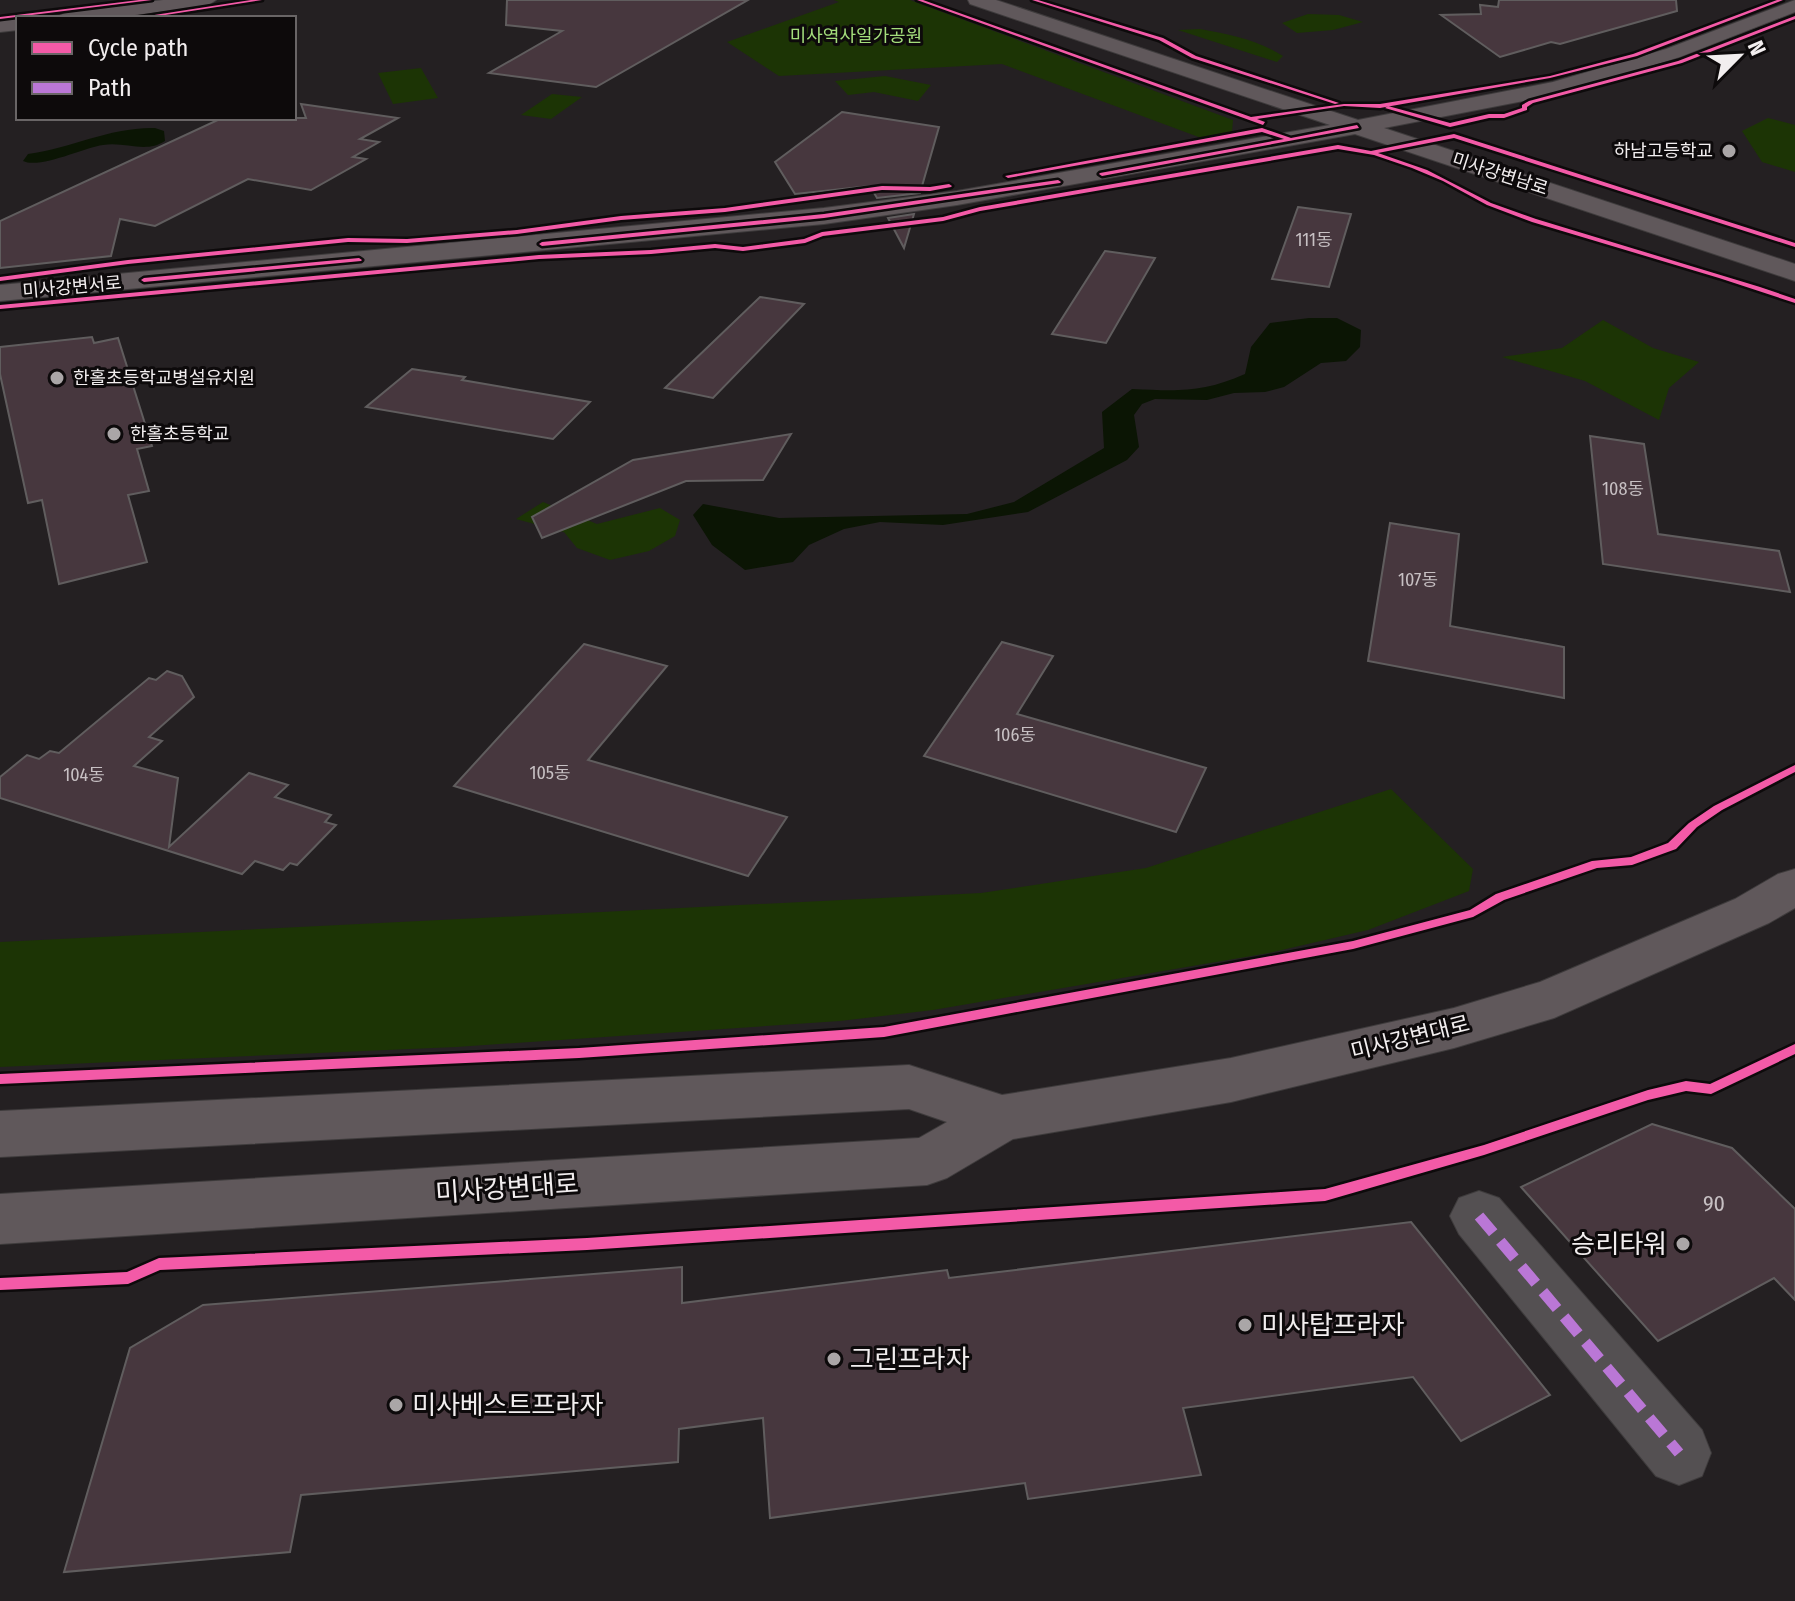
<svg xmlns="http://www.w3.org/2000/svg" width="1795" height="1601" viewBox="0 0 1795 1601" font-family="'Fira Sans Condensed','Noto Sans KR',sans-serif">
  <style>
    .green { fill: #1c3405 }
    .water { fill: #0b1504 }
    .building { fill: #47373e; stroke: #605d5e; stroke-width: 2 }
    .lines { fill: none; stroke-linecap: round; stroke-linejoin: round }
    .street-casing { stroke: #3e3b3c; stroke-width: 2 }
    .secondary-casing { stroke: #3e3b3c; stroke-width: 2 }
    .street { fill: #545052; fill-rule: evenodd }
    .secondary { fill: #60585b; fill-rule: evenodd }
    .quiet { stroke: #ba77d6; stroke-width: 11; stroke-dasharray: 22 11; stroke-linecap: butt }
    .cycleway-casing { stroke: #0d0a0b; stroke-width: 5 }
    .cycleway { fill: #f35aa7; fill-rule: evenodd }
    .poi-dot { fill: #aaa6a7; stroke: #0d0a0b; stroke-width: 3 }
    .labels { text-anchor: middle; stroke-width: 6; stroke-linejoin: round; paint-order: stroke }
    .far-park-label { font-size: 18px; fill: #a4de7c; stroke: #0d0a0b }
    .far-poi-label { font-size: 18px; fill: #f2eeef; stroke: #0d0a0b; text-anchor: start }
    .far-street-label { font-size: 18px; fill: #f2eeef; stroke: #0d0a0b }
    .number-label { font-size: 18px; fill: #c7c0c3 }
    .street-label { font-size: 22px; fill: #f2eeef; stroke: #0d0a0b }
    .near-number-label { font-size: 22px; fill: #c7c0c3 }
    .near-street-label { font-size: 26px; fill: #f2eeef; stroke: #0d0a0b }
    .near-poi-label { font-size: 26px; fill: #f2eeef; stroke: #0d0a0b; text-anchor: start }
  </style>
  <rect width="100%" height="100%" fill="#242022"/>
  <g class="green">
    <polygon points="834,0 910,0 1233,120 1232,132 1204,139 1002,64 779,76 727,42 839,2"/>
    <polygon points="1308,14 1339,15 1363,22 1333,30 1297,33 1282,23"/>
    <path d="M1200,29C1229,34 1257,40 1283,56L1277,62L1178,30Z"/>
    <polygon points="421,68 438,98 393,104 378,73"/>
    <polygon points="885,76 931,85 918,101 874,92 848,95 835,81"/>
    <polygon points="552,94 582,97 551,119 521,115"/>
    <polygon points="1768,118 1795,125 1795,172 1762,162 1742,131"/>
    <polygon points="1603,320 1653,348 1699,362 1669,388 1659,420 1585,381 1502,357 1562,348"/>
    <polygon points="543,502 597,524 660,508 680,520 675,536 649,551 610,560 577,548 564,532 516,519"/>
    <polygon points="1391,789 1473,869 1469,891 1368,930 1269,953 933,1010 840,1021 456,1047 0,1067 0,942 981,893 1146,868"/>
  </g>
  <g class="water">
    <path d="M155,128L164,131L165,141C145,154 125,141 103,145C83,148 40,169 23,161L28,154C72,148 110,127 155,128Z"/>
    <path d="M1309,318H1337L1361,330L1360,347L1346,361L1321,363L1284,387L1265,392L1234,393L1207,400L1155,399L1142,404L1134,415L1139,447L1127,460L1028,512L943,525L880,522L844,529L809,545L793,562L745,570L712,545L693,515L703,504L779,518L967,514L1014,502L1104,448L1102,412L1132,389C1178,391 1202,393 1245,374L1251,347L1270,323Z"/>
  </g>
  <g class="building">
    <polygon points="507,0 748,0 596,87 489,73 562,31 506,25"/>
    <polygon points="1499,0 1676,0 1677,11 1560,44 1551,42 1500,57 1441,15 1481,14 1480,5 1498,7"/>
    <polygon points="301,104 398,118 360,139 379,142 353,157 366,159 311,190 248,179 155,226 120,219 111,256 0,268 0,221 222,118 306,118"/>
    <polygon points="842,112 939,127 920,193 877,198 870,186 795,194 775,162"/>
    <polygon points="1298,207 1351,214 1329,287 1272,279"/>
    <polygon points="914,214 904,248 888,218"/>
    <polygon points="1105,251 1155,258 1106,343 1052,334"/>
    <polygon points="760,297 804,304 713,398 665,388"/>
    <polygon points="92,337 94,343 118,338 152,446 137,449 149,491 128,495 147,562 59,584 42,500 28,503 0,374 0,347"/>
    <polygon points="412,369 465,377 462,380 590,402 553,439 366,407"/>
    <polygon points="791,434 763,480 686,481 542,538 532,517 633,460"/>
    <polygon points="1590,436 1644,444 1658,534 1779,551 1790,592 1603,564"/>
    <polygon points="1390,523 1459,534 1450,626 1564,647 1564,698 1368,661"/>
    <polygon points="1002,642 1053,656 1017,714 1206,768 1176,832 924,756"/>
    <polygon points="584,644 667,666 588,760 787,817 748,876 454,786"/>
    <polygon points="167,671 182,676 194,697 149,737 162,741 134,766 178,778 169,847 249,773 288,785 275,797 331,815 325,822 336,825 297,865 290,863 283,870 255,861 242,874 0,798 0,777 27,755 39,759 50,751 59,753 149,678 156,680"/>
    <polygon points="1652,1124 1732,1148 1795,1209 1795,1300 1774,1278 1658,1341 1521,1187"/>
    <polygon points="1411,1222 1550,1395 1461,1441 1413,1377 1183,1408 1201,1475 1028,1499 1025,1483 770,1518 763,1418 679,1429 678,1462 301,1495 290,1552 64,1572 130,1348 203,1305 682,1267 682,1303 947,1270 949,1278"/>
  </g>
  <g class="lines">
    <defs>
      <polygon id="street" points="1479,1191 1499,1198 1702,1430 1711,1453 1702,1476 1679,1485 1656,1476 1459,1234 1450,1216 1459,1198"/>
      <g id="secondary">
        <polygon points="163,0 216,0 207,6 111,18 56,18 66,12"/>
        <polygon points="968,0 996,0 1358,120 1553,82 1666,49 1795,0 1795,12 1680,57 1564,93 1384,128 1795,264 1795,281 1355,134 957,205 824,224 0,301 0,285 824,208 957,191 1330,125 970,4"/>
        <polygon points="18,18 18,30 0,32 0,20"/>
        <polygon points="1795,869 1795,908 1769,923 1554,1018 1454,1048 1231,1102 1013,1139 947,1178 927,1185 0,1244 0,1194 919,1138 947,1122 909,1109 0,1157 0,1111 909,1065 1002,1095 1231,1058 1454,1008 1540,982 1735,899 1778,874"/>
      </g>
    </defs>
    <use href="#street" class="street-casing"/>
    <use href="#secondary" class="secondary-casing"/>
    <use href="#street" class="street"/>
    <use href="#secondary" class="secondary"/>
    <polyline class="quiet" points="1479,1216 1679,1453"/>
    <defs>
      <g id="cycleway">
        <polygon points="139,0 152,0 0,19 0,17"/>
        <polygon points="251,0 262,0 146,18 135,18"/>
        <polygon points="917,0 923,0 1251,117 1344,104 1380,104 1550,76 1633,54 1777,0 1783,0 1637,56 1550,78 1380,108 1344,106 1257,119 1265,122 1263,125"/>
        <polygon points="1032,0 1038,0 1163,38 1196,56 1339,103 1335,104 1192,58 1159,40"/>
        <polygon points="1795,16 1795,19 1682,63 1533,103 1527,107 1527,110 1504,118 1489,118 1450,127 1385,108 1388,106 1450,123 1489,114 1504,114 1522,108 1522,105 1529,101 1678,61"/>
        <polygon points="1357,125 1359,128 1102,176 1099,174 1100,173 1284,139 1262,132 1008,178 1005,176 1262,128 1291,138"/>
        <polygon points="1454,134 1795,243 1795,247 1454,138 1378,153 1427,170 1491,203 1536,219 1760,287 1795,299 1795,303 1719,278 1532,222 1487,205 1443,181 1412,168 1374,155 1338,149 980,211 943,221 823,236 805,243 743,251 715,248 651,254 539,259 0,309 0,305 539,255 651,250 715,244 743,247 804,239 822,232 943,217 980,207 1338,145 1371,151"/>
        <polygon points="1058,180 1061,182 1060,183 824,218 542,246 539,244 542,242 824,214"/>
        <polygon points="949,184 952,186 951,187 930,191 882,190 725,212 621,220 517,234 407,243 348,242 128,264 0,281 0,277 128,260 348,238 407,239 517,230 621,216 725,208 882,186 930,187"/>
        <polygon points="359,258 362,260 361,261 144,282 141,280 144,278"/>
        <polygon points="1795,765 1795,772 1722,810 1697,827 1676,849 1632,865 1597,868 1504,900 1473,917 1353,949 884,1037 579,1058 0,1084 0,1074 579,1048 884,1027 1353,941 1470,910 1496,894 1592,861 1631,857 1668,843 1689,823 1714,806"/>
        <polygon points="1795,1044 1795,1054 1711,1094 1686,1091 1648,1100 1484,1155 1325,1201 587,1250 160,1270 128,1284 0,1290 0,1278 127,1272 159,1258 587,1238 1325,1189 1484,1145 1648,1090 1686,1081 1710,1084"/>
      </g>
    </defs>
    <use href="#cycleway" class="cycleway-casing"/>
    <use href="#cycleway" class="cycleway"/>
  </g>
  <g class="poi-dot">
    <circle cx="1729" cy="151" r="8"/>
    <circle cx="57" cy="378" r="8"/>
    <circle cx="114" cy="434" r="8"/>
    <circle cx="1683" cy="1244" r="8"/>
    <circle cx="1245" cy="1325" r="8"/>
    <circle cx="834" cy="1359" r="8"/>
    <circle cx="396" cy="1405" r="8"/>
  </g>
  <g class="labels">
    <g class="far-park-label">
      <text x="856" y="42">미사역사일가공원</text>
    </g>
    <g class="far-poi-label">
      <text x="1713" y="157" text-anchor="end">하남고등학교</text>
      <text x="73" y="384">한홀초등학교병설유치원</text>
      <text x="130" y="440">한홀초등학교</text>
    </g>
    <g class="far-street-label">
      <text transform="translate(1500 174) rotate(18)" y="6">미사강변남로</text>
      <text transform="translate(72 287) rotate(-5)" y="6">미사강변서로</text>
    </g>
    <g class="number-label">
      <text x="1314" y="246">111동</text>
      <text x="1623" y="495">108동</text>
      <text x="1418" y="586">107동</text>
      <text x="1015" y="741">106동</text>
      <text x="550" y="779">105동</text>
      <text x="84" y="781">104동</text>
    </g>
    <g class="street-label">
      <text transform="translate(1410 1037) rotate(-14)" y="8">미사강변대로</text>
    </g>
    <g class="near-number-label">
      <text x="1714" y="1211">90</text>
    </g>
    <g class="near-street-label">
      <text transform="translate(507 1188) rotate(-4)" y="9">미사강변대로</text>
    </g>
    <g class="near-poi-label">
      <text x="1667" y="1253" text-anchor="end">승리타워</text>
      <text x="1261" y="1334">미사탑프라자</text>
      <text x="850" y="1368">그린프라자</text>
      <text x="412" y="1414">미사베스트프라자</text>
    </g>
  </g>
  <rect x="16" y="16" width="280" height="104" fill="#0d0a0b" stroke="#696566" stroke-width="2"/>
  <rect x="32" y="42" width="40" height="12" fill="#f35aa7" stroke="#696566" stroke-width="2"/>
  <text x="88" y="56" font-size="24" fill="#f2eeef">Cycle path</text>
  <rect x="32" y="82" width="40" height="12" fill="#ba77d6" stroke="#696566" stroke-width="2"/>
  <text x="88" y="96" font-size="24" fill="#f2eeef">Path</text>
  <g transform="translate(1739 56) rotate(66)" stroke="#0d0a0b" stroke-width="6" paint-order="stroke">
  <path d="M0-6L14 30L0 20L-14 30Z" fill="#f2eeef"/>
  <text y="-12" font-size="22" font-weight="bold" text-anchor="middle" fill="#f2eeef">N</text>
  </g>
</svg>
